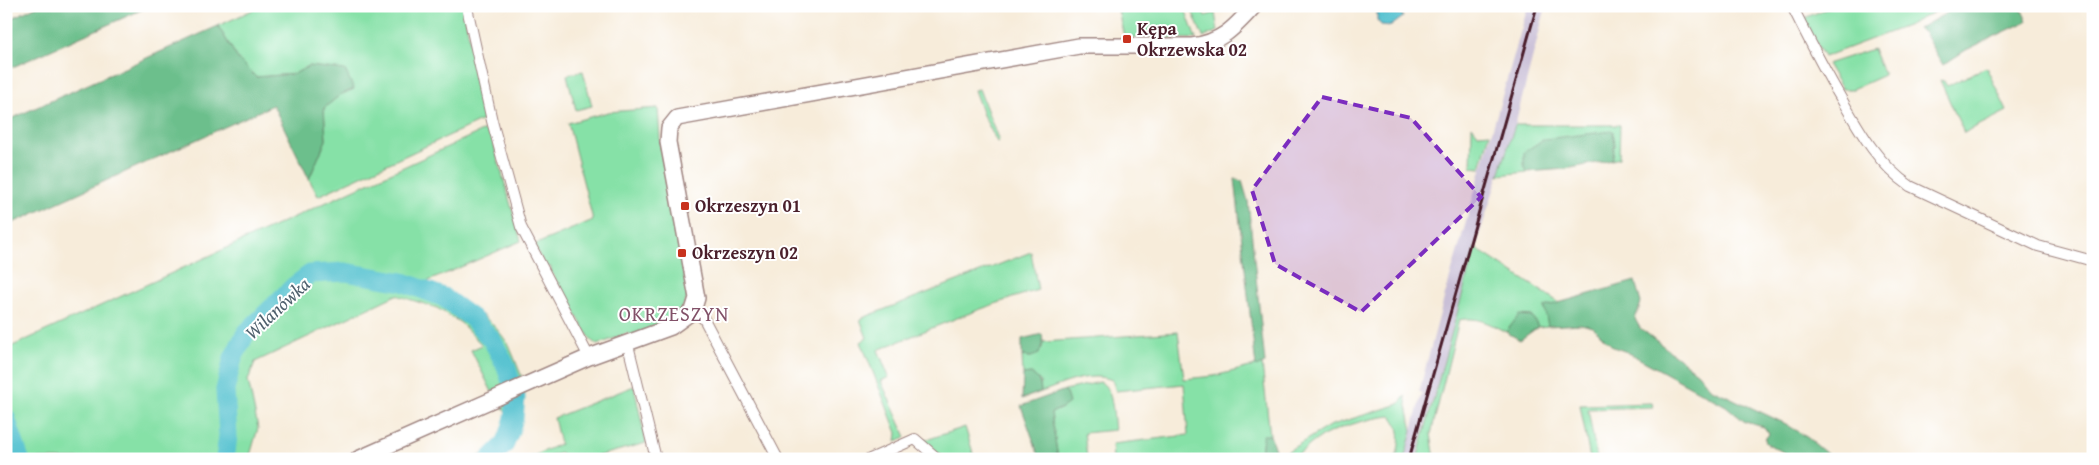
<svg xmlns="http://www.w3.org/2000/svg" width="2099" height="465" viewBox="0 0 2099 465" font-family="'Gentium Book Plus',serif">
  <style>
    .industrial { fill: #c9bfd7 }
    .green { fill: #86e1a7; stroke: #688069 }
    .forest { fill: #6cbf8c; stroke: #5b6f5c }
    .water { fill: #56c2d0; stroke: #50707e }
    .lines { fill: none; stroke-linecap: round; stroke-linejoin: round }
    .river { stroke: #56c2d0; stroke-width: 19 }
    .street-casing { stroke: #a08682; stroke-width: 12 }
    .secondary-casing { stroke: #a08682; stroke-width: 18 }
    .street { stroke: #fff; stroke-width: 10 }
    .secondary { stroke: #fff; stroke-width: 15 }
    .rail { stroke: #4a1f2b; stroke-width: 3 }
    .marked { fill: #7b2cbf; fill-opacity: 0.2; stroke: #7b2cbf; stroke-width: 4; stroke-dasharray: 10 6; stroke-linejoin: round }
    .poi-dot { fill: #c8321e; stroke: #fff; stroke-width: 2 }
    .labels { text-anchor: middle; stroke-width: 4; stroke-linejoin: round; paint-order: stroke }
    .poi-label { font-size: 18px; font-weight: bold; fill: #4a1f2b; stroke: #fff; text-anchor: start }
    .water-label { font-size: 19px; font-style: italic; fill: #4f606d; stroke: #fff }
    .quarter-label { font-size: 20px; letter-spacing: 1px; fill: #825168; stroke: #fff }
  </style>
  <rect width="100%" height="100%" fill="#fff"/>
  <filter id="ink" filterUnits="userSpaceOnUse"><feTurbulence type="fractalNoise" baseFrequency=".02" numOctaves="2"/><feDisplacementMap in="SourceGraphic" scale="10" xChannelSelector="R" yChannelSelector="G"/><feConvolveMatrix kernelMatrix="1 2 1 2 8 2 1 2 1" color-interpolation-filters="sRGB"/></filter>
  <filter id="wash" filterUnits="userSpaceOnUse"><feTurbulence type="fractalNoise" baseFrequency=".0096" numOctaves="4" result="noise"/><feDisplacementMap in="SourceGraphic" scale="20" xChannelSelector="R" yChannelSelector="G"/><feGaussianBlur stdDeviation="1.12" result="paint"/><feColorMatrix in="noise" values="0 0 0 0 0 0 0 0 0 0 0 0 0 0 0 0 0 1.4 0 .05"/><feComposite in="paint" operator="in"/></filter>
  <g filter="url(#wash)">
    <rect width="100%" height="100%" fill="#f7ecda"/>
    <polygon class="industrial" points="1528,6 1546,6 1515,125 1475,248 1416,459 1404,459 1422,393 1419,392 1443,302"/>
    <g class="green">
      <polygon points="261,6 463,6 485,119 318,196 309,179 326,140 324,108 340,95 345,71 309,66 294,74 256,77 238,59 218,26"/>
      <polygon points="1117,6 1184,6 1196,39 1124,37"/>
      <polygon points="1190,6 1201,6 1205,16 1215,13 1218,31 1203,37"/>
      <polygon points="1833,6 1946,6 1909,25 1824,57 1802,19"/>
      <polygon points="1873,49 1884,75 1853,89 1842,89 1827,64"/>
      <polygon points="1986,67 2007,111 1964,133 1940,80 1944,81 1947,86"/>
      <polygon points="583,71 592,106 576,110 567,75"/>
      <polygon points="979,89 999,141 997,142 983,115 974,90"/>
      <polygon points="658,108 661,152 675,217 676,229 688,297 679,313 631,338 628,333 597,345 591,340 551,272 551,267 545,267 534,245 593,220 568,123 608,112"/>
      <polygon points="1515,125 1620,125 1619,158 1612,160 1615,144 1524,168 1527,172 1499,175"/>
      <polygon points="1472,126 1478,134 1490,133 1480,168 1471,167"/>
      <path d="M482,131H486L492,138L521,241L424,283C456,297 486,311 506,341C513,352 517,366 522,377L492,392L471,350L482,345L461,323L437,308L396,295L255,362L248,380L258,428L249,459H6V349Z"/>
      <path d="M1475,248L1560,303L1545,307L1548,326L1538,327L1532,316H1519L1506,332C1490,324 1478,316 1459,320L1431,434L1435,459H1417Z"/>
      <path d="M1031,252L1038,290C983,306 930,329 878,350L889,377L881,381L906,437L896,441L897,433L861,342L867,338L860,319Z"/>
      <path d="M1178,332L1184,379L1214,376L1262,364L1270,435L1263,436L1261,456L1255,459H1113L1112,444L1188,435L1184,384L1116,391L1112,380C1089,371 1064,384 1041,392L1040,381L1031,374L1023,375L1022,356L1031,357L1042,348L1043,342Z"/>
      <path d="M1100,382C1114,388 1113,417 1115,430L1084,433L1087,457L1058,459L1051,413L1062,408L1068,403L1065,390Z"/>
      <polygon points="634,386 646,443 587,459 563,459 561,453 543,459 527,459 560,444 554,418"/>
      <path d="M523,392C522,415 517,440 499,455L502,459H475C494,447 504,436 508,414L499,403Z"/>
      <path d="M1405,396L1412,431L1404,459H1396C1400,443 1403,429 1391,416C1370,418 1342,426 1323,436C1304,446 1302,459 1278,459V457L1329,426L1399,404Z"/>
      <polygon points="1652,403 1653,407 1588,409 1597,459 1590,459 1580,405"/>
      <polygon points="965,427 975,459 944,459 923,441"/>
    </g>
    <g class="forest">
      <polygon points="37,6 150,6 6,70 6,21"/>
      <polygon points="1959,6 2020,6 2027,21 1966,50 1943,65 1923,32 1918,29"/>
      <polygon points="218,26 238,59 256,77 294,74 309,66 345,70 354,89 340,95 324,108 326,140 309,179 273,105 6,226 6,121"/>
      <polygon points="1613,131 1615,144 1612,160 1566,169 1527,172 1524,168 1524,152 1544,139"/>
      <polygon points="1235,179 1242,181 1248,201 1265,363 1256,367"/>
      <polygon points="1635,281 1641,303 1635,319 1640,328 1698,373 1710,388 1786,424 1808,438 1833,459 1796,459 1766,443 1765,439 1769,434 1764,427 1745,422 1726,406 1627,352 1613,347 1593,327 1581,324 1548,326 1544,307"/>
      <polygon points="1519,315 1532,316 1538,327 1520,340 1506,332"/>
      <polygon points="1042,334 1043,342 1039,354 1031,357 1022,356 1022,339"/>
      <path d="M1031,374C1039,377 1040,384 1041,392L1022,399L1023,375Z"/>
      <polygon points="1065,390 1069,403 1062,408 1051,413 1058,459 1040,459 1021,406"/>
      <polygon points="1263,435 1270,435 1278,459 1255,459 1261,456"/>
    </g>
    <polygon class="water" points="1377,10 1382,10 1384,14 1402,14 1403,17 1391,26 1381,25 1377,20"/>
    <g class="lines">
      <g class="river">
        <polyline points="6,418 20,459"/>
        <polyline points="225,459 228,436 225,390 233,358 246,333 294,286 310,274 345,272 403,282 443,297 472,318 492,340 506,366 516,397 514,418 509,434 505,444 490,459"/>
      </g>
    </g>
  </g>
  <g filter="url(#ink)">
    <g class="lines">
      <defs>
        <g id="street">
          <path d="M1792,6C1808,38 1824,70 1842,100C1861,133 1879,165 1910,186L2038,246L2093,261"/>
          <polyline points="468,12 492,121 521,227 589,357"/>
          <polyline points="693,311 704,319 778,459"/>
          <polyline points="628,345 656,459"/>
          <polyline points="870,459 915,439 938,459"/>
        </g>
        <path id="secondary" d="M358,459L589,357L671,327L693,311L697,298L668,142L669,128L677,118L1079,46H1192C1222,42 1234,28 1254,6"/>
      </defs>
      <use href="#street" class="street-casing"/>
      <use href="#secondary" class="secondary-casing"/>
      <use href="#street" class="street"/>
      <use href="#secondary" class="secondary"/>
      <polyline class="rail" points="1409,459 1537,6"/>
    </g>
  </g>
  <path class="marked" d="M1322,97L1411,118L1481,197L1361,312L1275,264L1252,190Z"/>
  <g class="poi-dot">
    <rect x="1122" y="34" width="10" height="10" rx="2.5"/>
    <rect x="680" y="201" width="10" height="10" rx="2.5"/>
    <rect x="677" y="248" width="10" height="10" rx="2.5"/>
  </g>
  <g class="labels">
    <g class="poi-label">
      <text x="1137" y="35">Kępa<tspan x="1137" dy="21">Okrzewska 02</tspan></text>
      <text x="695" y="212">Okrzeszyn 01</text>
      <text x="692" y="259">Okrzeszyn 02</text>
    </g>
    <g class="water-label">
      <text transform="translate(277 308) rotate(-43)" y="7">Wilanówka</text>
    </g>
    <g class="quarter-label">
      <text x="674" y="321">OKRZESZYN</text>
    </g>
  </g>
  <rect width="2099" height="465" fill="none" stroke="#fff" stroke-width="25"/>
</svg>
